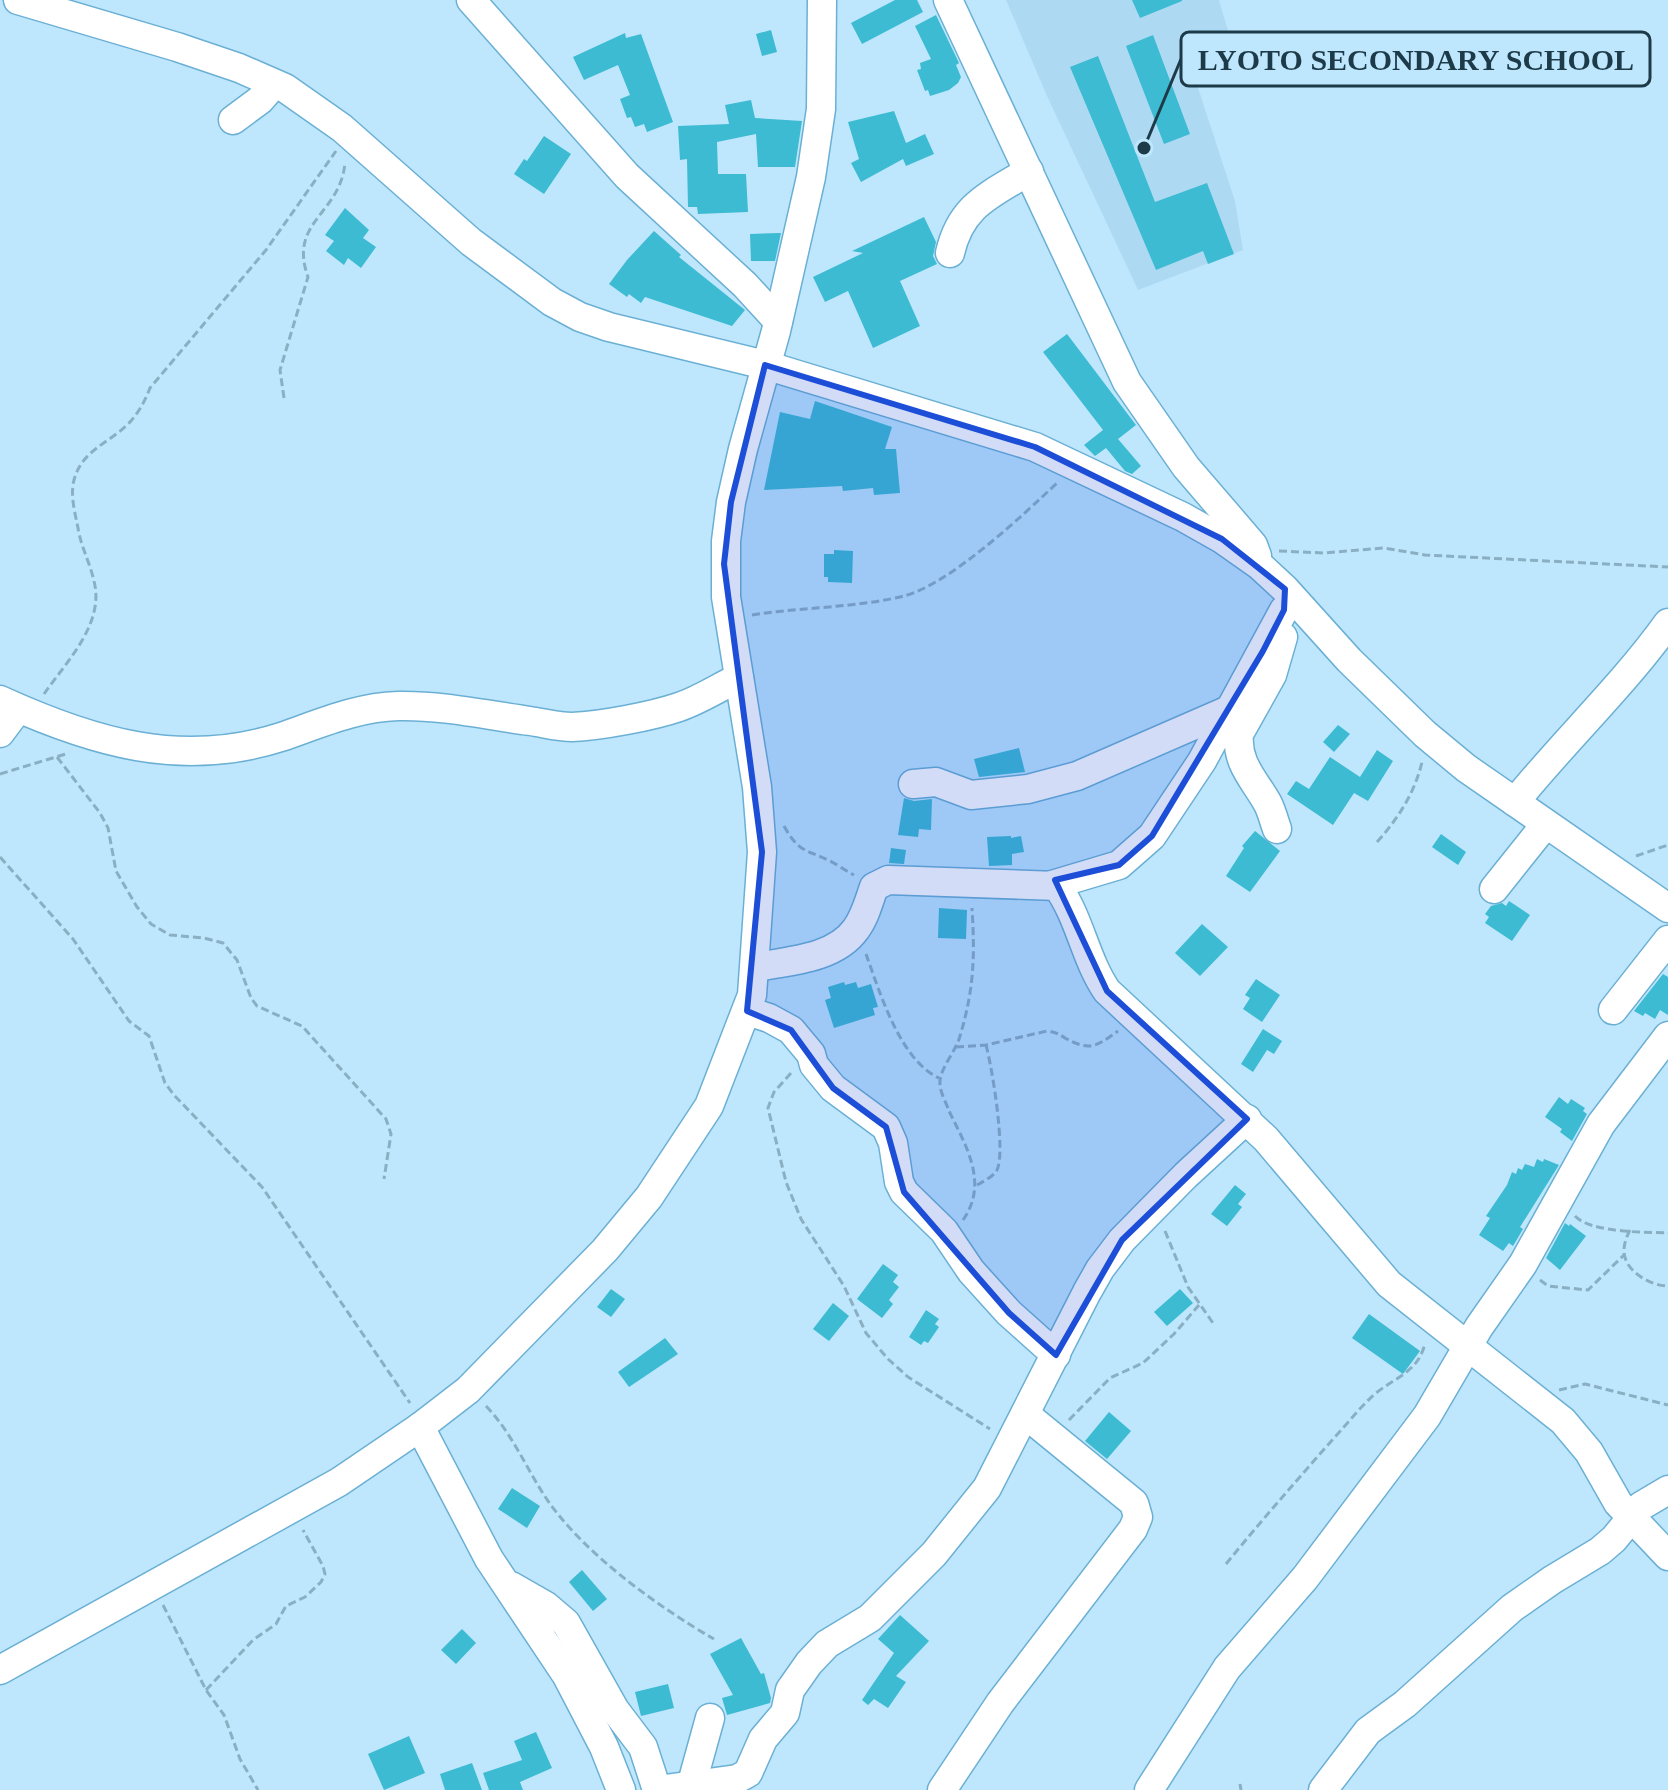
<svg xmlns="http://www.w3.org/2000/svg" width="1668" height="1790" viewBox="0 0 1668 1790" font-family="Georgia,serif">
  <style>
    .built { fill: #addaf2 }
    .building { fill: #3cbbd2 }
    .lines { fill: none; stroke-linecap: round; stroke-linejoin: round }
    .minor-casing { stroke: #6bb0d4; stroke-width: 31 }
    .path { stroke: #8aafc3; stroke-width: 3; stroke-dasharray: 8 4; stroke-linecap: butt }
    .minor { stroke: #fff; stroke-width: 28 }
    .marked { fill: #1d4ed8; fill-opacity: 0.2; stroke: #1d4ed8; stroke-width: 6; stroke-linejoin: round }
    .leader { fill: none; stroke: #1d3a48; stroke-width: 3 }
    .callout-dot { fill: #1d3a48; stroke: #bee7fd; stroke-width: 3 }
    .callout { fill: #bee7fd; stroke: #1d3a48; stroke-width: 3 }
    .callout-label { font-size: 30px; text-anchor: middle; font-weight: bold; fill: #1d3a48 }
  </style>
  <rect width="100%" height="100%" fill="#bee7fd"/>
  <polygon class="built" points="1006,0 1219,0 1231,41 1188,57 1235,201 1243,250 1138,290 1047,96"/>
  <g class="building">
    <polygon points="895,0 917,0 923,12 862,44 851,23"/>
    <polygon points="1132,0 1182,0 1182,1 1140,18"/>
    <polygon points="936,15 959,63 956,65 961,77 958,83 949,90 930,96 928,90 925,91 917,70 921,69 920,63 931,59 915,26"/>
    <polygon points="771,30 777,52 762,56 756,34"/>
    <polygon points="625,33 626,38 641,34 673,122 647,132 644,124 635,127 631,117 627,118 620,99 630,95 618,65 584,80 573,57"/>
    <polygon points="1153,35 1190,134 1164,144 1126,46"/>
    <polygon points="1098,56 1155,202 1207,183 1234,254 1208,264 1203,251 1156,270 1070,67"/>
    <polygon points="751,100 755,118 802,121 795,167 758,167 756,134 717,142 718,174 746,174 748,212 698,214 697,207 688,207 687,159 680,160 678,126 729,124 725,105"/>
    <polygon points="894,111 906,143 925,134 934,154 906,166 903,159 861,182 851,163 859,159 848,122"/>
    <polygon points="544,136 571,154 544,194 514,174 524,159 527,161"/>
    <polygon points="345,208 369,230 363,238 376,247 361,268 348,258 344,265 326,251 334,241 325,235"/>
    <polygon points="924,217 936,242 933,256 937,264 900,281 920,326 873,348 848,291 825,302 813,277 863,253 852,251"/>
    <polygon points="654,231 681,255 679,257 745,310 732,326 645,297 641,303 629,294 627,297 609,284 627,260"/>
    <polygon points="781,233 775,261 751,261 750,234"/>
    <polygon points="1067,334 1136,425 1118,439 1141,466 1132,474 1125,471 1106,448 1095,456 1084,445 1103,430 1043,352"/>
    <polygon points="815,401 892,427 885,449 896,449 900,493 874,495 873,488 843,491 842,486 764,490 780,412 810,419"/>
    <polygon points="834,550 853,551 852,583 828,582 828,577 824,577 824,554 834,554"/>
    <polygon points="1338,725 1350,734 1334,752 1323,742"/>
    <polygon points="1019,748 1025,772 979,777 974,759"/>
    <polygon points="1377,750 1393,761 1368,801 1354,793 1333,825 1287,794 1296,781 1309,789 1330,757 1360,777"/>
    <polygon points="904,798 914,801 932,799 931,830 919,829 918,837 898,835"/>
    <polygon points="1255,831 1280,851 1250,892 1226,876 1244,848 1242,846"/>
    <polygon points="1441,834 1466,852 1458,865 1432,847"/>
    <polygon points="1011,836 1011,838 1021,836 1024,852 1012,854 1012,865 989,866 987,837"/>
    <polygon points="891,848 906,850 904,864 889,863"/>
    <polygon points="1509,901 1530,915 1512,941 1485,923 1489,917 1485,914 1491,906 1502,903 1506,906"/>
    <polygon points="939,908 967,910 966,939 938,938"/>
    <polygon points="1202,924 1228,947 1200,976 1175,953"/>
    <polygon points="1663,974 1668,977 1668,1015 1660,1010 1655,1019 1645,1013 1643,1016 1634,1011"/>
    <polygon points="1256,979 1280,995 1262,1022 1243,1009 1250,998 1245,995"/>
    <polygon points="844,982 845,985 856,982 858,988 871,984 878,1007 873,1008 875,1015 834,1028 825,1000 831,998 828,987"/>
    <polygon points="1263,1029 1282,1041 1274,1054 1267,1050 1253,1072 1241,1064"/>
    <polygon points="1559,1097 1568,1104 1571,1099 1585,1108 1583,1111 1587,1114 1572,1141 1560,1132 1562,1129 1545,1117"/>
    <polygon points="1537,1159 1543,1162 1544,1159 1559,1165 1520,1227 1523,1229 1516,1241 1513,1246 1509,1243 1503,1251 1479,1235 1490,1218 1486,1216 1507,1185 1512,1172 1516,1174 1518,1168 1522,1170 1525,1164 1534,1167"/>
    <polygon points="1235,1185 1246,1194 1238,1204 1242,1207 1227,1226 1211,1214"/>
    <polygon points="1565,1223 1569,1226 1570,1224 1586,1236 1560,1270 1546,1258"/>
    <polygon points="883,1264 898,1275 893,1282 899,1287 889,1300 893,1304 882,1318 857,1299"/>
    <polygon points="611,1289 625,1299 611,1317 597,1307"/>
    <polygon points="1180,1289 1193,1303 1167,1326 1154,1312"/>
    <polygon points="833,1303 849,1316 829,1341 813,1329"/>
    <polygon points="926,1310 939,1319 935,1324 939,1327 928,1343 924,1341 921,1345 909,1337"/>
    <polygon points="1369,1314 1420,1351 1403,1374 1352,1338"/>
    <polygon points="665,1338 678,1354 629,1387 618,1372"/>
    <polygon points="1109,1412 1131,1431 1107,1459 1085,1441"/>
    <polygon points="512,1488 540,1506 527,1528 498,1509"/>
    <polygon points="582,1570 607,1599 593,1611 569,1582"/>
    <polygon points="900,1615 929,1641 896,1676 906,1682 888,1708 874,1699 868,1705 862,1700 894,1653 878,1639"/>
    <polygon points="462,1629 476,1643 456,1664 441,1650"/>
    <polygon points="741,1638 761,1674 764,1673 771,1698 770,1703 727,1715 722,1698 733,1695 710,1654"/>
    <polygon points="668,1684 674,1708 641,1716 635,1692"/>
    <polygon points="536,1732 552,1768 520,1782 523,1790 489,1790 483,1773 522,1760 514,1741"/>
    <polygon points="409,1736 425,1773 384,1790 368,1754"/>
    <polygon points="472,1763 482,1790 445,1790 440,1774"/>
  </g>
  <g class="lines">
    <defs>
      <g id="minor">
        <polyline points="18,0 177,47 239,68 285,88 342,128 471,242 552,302 580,317 609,327 765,365 1035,447 1183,517 1222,539 1259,565 1285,589 1349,660 1425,734 1466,768 1668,908"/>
        <polyline points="471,0 627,176 745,285 778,321"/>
        <polyline points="948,0 1127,382 1186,467 1253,545 1257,556"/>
        <polyline points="233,120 260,100 274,84"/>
        <path d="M950,253C961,205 990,195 1029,171"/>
        <path d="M0,700C92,742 181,769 281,737C319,724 357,707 398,706C442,705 486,715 530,721C544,723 559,727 572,727C600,726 653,716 679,707C700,700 719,687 739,678"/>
        <polyline points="0,733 18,709"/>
        <polyline points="913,784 936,782 971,795 1028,789 1077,776 1231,709"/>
        <path d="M1515,802C1564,741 1622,687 1668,623"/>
        <path d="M1277,829C1274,821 1272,812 1268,804C1255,780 1236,764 1239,734L1272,675L1283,637"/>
        <polyline points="1052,885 1119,865 1152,836 1202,761 1284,610"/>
        <polyline points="1494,889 1545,825"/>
        <path d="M756,967C788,961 835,959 856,929C865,917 869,901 874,887L888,880L1057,886C1080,918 1085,959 1107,991L1266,1139L1389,1284L1563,1421L1589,1452L1618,1503L1668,1556"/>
        <polyline points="1613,1010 1668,940"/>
        <polyline points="747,1011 769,1018 791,1030 811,1054 814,1065 833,1088 886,1127 893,1143 899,1182 904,1192 944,1231 971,1271 1009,1313 1056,1355"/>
        <polyline points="420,1427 489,1559 567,1676 604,1747 621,1790"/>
        <polyline points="511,1586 546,1606 566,1623 615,1710 643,1747 657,1790"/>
        <polyline points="0,1670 339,1482 420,1427 468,1390 605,1250 649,1197 709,1106 752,995 762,852 757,787 726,597 726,541 731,502 743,449 776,331 811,177 821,109 822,0"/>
        <polyline points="692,1783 710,1718"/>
        <polyline points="658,1790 737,1779 748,1773 763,1739 785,1713 790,1690 809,1663 827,1644 870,1618 934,1554 987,1488 1087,1292 1100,1269 1122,1240 1186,1175 1247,1119"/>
        <polyline points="942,1790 1000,1703 1133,1529 1138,1517 1134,1503 1025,1414"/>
        <polyline points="1149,1790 1227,1668 1305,1578 1427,1416 1479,1327 1523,1264 1601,1124 1668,1036"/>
        <polyline points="1323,1790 1368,1731 1405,1704 1512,1608 1552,1580 1600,1551 1614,1539 1641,1506 1668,1490"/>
      </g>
    </defs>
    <use href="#minor" class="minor-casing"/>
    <g class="path">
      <path d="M284,398L280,370L308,277C288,221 340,215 345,163"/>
      <polyline points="1279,551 1324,553 1384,548 1425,555 1668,567"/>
      <path d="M752,615C802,607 855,608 904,596C950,584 1022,516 1057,483"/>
      <path d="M44,694C66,662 105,624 94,581C90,563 81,547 78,528C75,513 70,495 74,480C82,450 108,444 128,424C138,414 145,401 150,388L266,250L336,151"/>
      <polyline points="57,757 100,813 108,828 116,871 137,907 151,924 170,935 204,938 223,943 237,960 251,998 257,1006 302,1026 386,1119 391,1134 384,1179"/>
      <polyline points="0,774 69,753"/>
      <path d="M784,826C799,853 806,849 830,861C838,865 846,871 854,875"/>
      <path d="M1377,842C1398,819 1415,792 1422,762"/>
      <polyline points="1636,856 1668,845"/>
      <polyline points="0,857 73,939 129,1021 149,1036 165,1083 174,1095 262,1187 410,1403"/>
      <path d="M866,954C880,993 900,1060 939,1078"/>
      <path d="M956,1047L986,1045L1047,1031C1055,1032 1059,1034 1065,1038C1090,1052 1097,1046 1118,1031"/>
      <polyline points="791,1073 774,1092 768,1108 786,1182 801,1219 844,1286 866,1333 888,1359 908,1377 990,1429"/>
      <path d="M977,1185C984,1181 993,1177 997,1170C1006,1151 992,1067 986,1045"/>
      <path d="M1575,1216C1591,1233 1645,1232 1668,1233"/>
      <path d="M963,1220C989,1183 966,1146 949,1111C946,1102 939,1091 940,1081C941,1067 956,1051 960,1036C974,989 975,957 972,908"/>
      <path d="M1630,1230C1627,1236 1624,1243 1624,1250C1623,1270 1650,1286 1668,1286"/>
      <polyline points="1165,1231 1188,1287 1215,1326"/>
      <polyline points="1540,1280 1548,1286 1588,1290 1624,1255"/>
      <polyline points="1559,1390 1585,1384 1668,1405"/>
      <path d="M486,1406C512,1433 526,1468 546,1498C582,1552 658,1607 714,1639"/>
      <polyline points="1069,1420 1110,1378 1143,1363 1174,1334 1199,1305"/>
      <path d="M1226,1564C1261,1521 1297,1480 1334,1438C1348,1423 1360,1407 1376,1393C1396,1377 1419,1371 1425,1343"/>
      <polyline points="163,1605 206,1690 224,1715 240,1759 258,1790"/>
      <polyline points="206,1690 253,1640 276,1624 286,1606 305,1597 321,1582 325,1574 323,1566 303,1530"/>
      <polyline points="1240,1784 1241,1790"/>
    </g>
    <use href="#minor" class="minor"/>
  </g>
  <path class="marked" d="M765,365L1035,447L1222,539L1285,589L1284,610L1263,651L1152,836L1119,865L1055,880L1107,991L1247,1119L1122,1240L1056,1355L1009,1313L904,1192L886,1127L833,1088L791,1030L747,1011L762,852L724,564L731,502Z"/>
  <path class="leader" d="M1144 148L1181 59"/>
  <circle class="callout-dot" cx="1144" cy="148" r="8"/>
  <rect class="callout" x="1181" y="32" width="469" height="54" rx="8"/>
  <g class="callout-label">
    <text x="1416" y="70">LYOTO SECONDARY SCHOOL</text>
  </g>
</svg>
